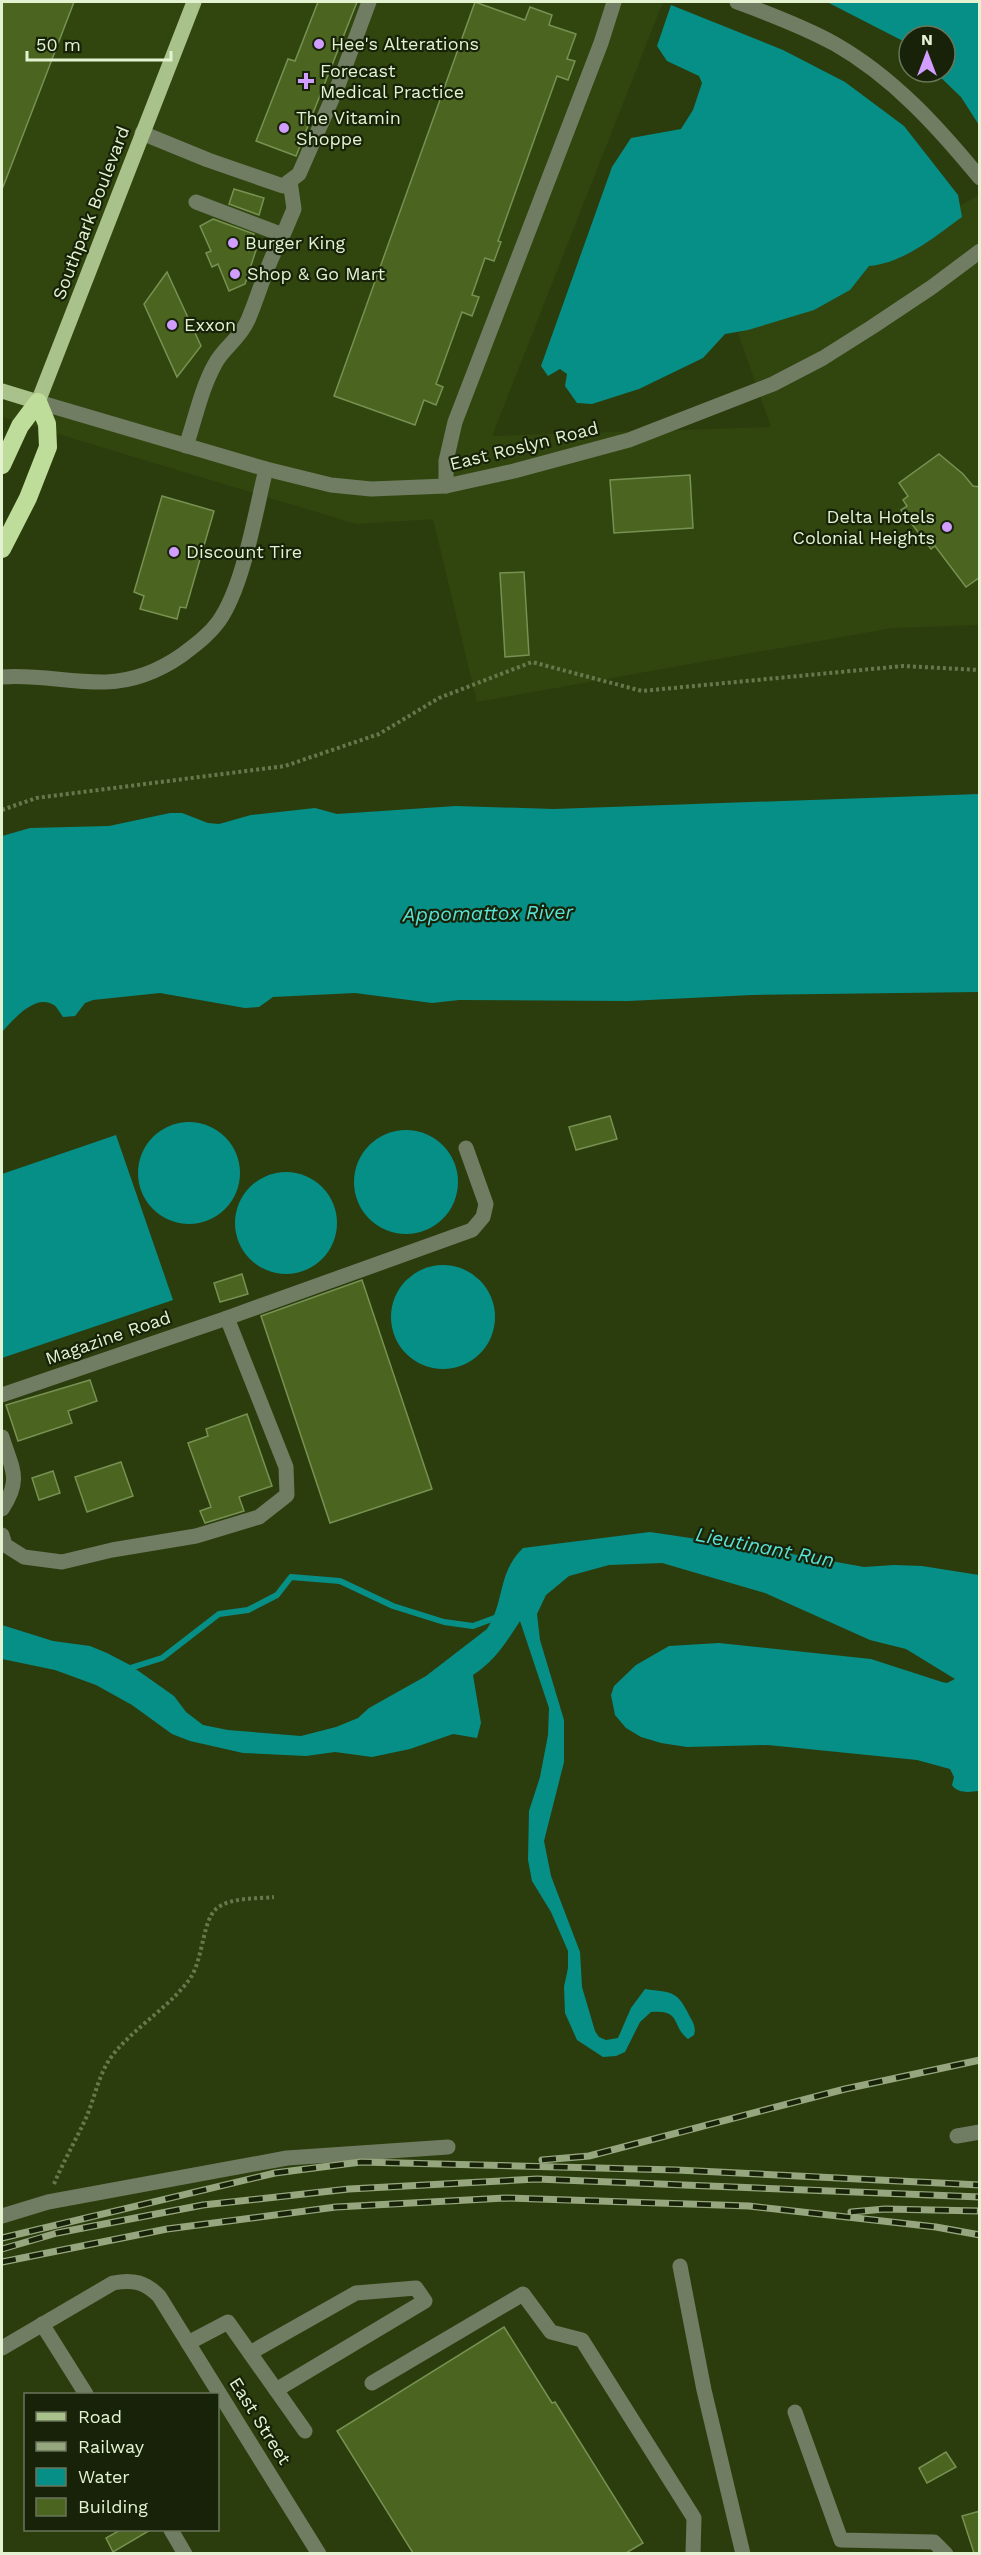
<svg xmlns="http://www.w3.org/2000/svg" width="981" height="2555" viewBox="0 0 981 2555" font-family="'Work Sans',sans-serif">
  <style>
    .built { fill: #31460f }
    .water { fill: #068f87 }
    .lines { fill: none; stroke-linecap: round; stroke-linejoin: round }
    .stream { stroke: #068f87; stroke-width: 6 }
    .building { fill: #4b6520; stroke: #769152; stroke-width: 1.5 }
    .path { stroke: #67784d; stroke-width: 4; stroke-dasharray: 3 3; stroke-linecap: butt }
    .minor { stroke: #707d62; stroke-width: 15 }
    .major { stroke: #a9c28b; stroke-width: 15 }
    .highway { stroke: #bfdd9a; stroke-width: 18 }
    .rail-casing { stroke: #96a77f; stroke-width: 7 }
    .rail { stroke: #172208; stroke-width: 4.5; stroke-dasharray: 14; stroke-linecap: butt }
    .poi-dot { fill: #d19dfe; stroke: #172208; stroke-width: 2 }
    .labels { text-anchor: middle; stroke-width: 4.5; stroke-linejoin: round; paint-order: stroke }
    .poi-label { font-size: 18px; fill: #e3f3d2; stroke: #172208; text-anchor: start }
    .street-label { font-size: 18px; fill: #e3f3d2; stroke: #172208 }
    .water-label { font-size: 20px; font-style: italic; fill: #59e1d6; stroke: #172208 }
  </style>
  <rect width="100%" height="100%" fill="#2b3d0d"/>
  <polygon class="built" points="2,2 663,2 492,436 771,427 738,333 979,195 979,625 892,628 477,702 433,519 356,524 2,417"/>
  <g class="water">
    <polygon points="827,2 979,2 979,125 961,97 935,72 945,72 945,36 909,36 909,47 903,41"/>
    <path d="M671,5L783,50L845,82L904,126L958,195L962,217C934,237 904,263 869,266L850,290L814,310L748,330L725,334L703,358L639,389L592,404L577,403L565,386L567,374L560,369L548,376L541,366L612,167L631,138L681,129L693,110L702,83L699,76L667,61L657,46Z"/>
    <path d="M979,794V992L752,995L628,1001L459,1000L432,1003L355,993L273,997L259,1007L245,1008L160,993L93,1000L85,1003L75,1016L63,1017C61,1014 57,1007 54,1005C35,993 13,1020 2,1032V836L30,828L109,826L170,813H182L208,823L219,824L251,815L315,808L337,814L456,806L554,809Z"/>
    <circle cx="189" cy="1173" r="51"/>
    <circle cx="406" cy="1182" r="52"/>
    <polygon points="116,1135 173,1300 2,1358 2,1174"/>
    <circle cx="286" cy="1223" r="51"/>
    <circle cx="443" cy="1317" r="52"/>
    <path d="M650,1532L770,1550L864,1567L894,1565L922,1566L979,1575V1791C970,1792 958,1794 952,1785L954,1777L950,1769L917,1760L768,1745L687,1747L661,1743L641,1737L626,1728L615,1715L611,1695L614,1686L636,1665L669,1646L719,1643L871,1659L942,1682L947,1683L955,1679L906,1649L870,1640L765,1593L662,1563L609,1565L569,1576L546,1595L537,1614L540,1640L564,1720V1762L544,1841L551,1876L580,1952L582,1987L595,2031L599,2037L606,2040L618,2038L631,2008L645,1989C673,1993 677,1990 690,2017C694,2024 696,2028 694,2035L688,2039C671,2026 682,2009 651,2012L640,2022L625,2052L616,2056L603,2057L577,2040L565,2013L564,1987L568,1968V1951L551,1912L532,1881L528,1860L529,1811L540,1777L548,1735L549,1708L520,1621C507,1641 495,1661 473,1675L481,1723L477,1738L453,1734L410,1749L372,1757L335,1752L306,1756L243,1753L190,1741L172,1734L132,1705L96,1685L55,1670L2,1659V1625L53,1641L90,1646L107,1653L130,1665L174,1696L186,1712L203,1725L228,1730L301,1736L336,1727L358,1718L369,1708L426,1676L487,1629C505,1602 497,1573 523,1548Z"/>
  </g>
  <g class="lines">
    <polyline class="stream" points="127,1669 162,1658 219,1614 248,1610 277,1595 291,1577 340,1581 393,1606 444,1622 473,1626 500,1616"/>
  </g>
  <g class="building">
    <polygon points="2,2 74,2 3,187 2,187"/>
    <polygon points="318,2 357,2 296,156 256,141 288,59 295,61"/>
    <polygon points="475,2 525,20 530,7 552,15 549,25 576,34 567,59 575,61 568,80 557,76 498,241 501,242 494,261 485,258 472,295 479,297 472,316 462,312 436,384 443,387 436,405 424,400 415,425 334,396"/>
    <polygon points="234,189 264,198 259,215 229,204"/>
    <polygon points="213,219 254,234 249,251 257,247 245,284 229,291 218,264 212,267 206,253 211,251 200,226"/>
    <polygon points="167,272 201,346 177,377 144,304"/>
    <polygon points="939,454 963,474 973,486 980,487 980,577 966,587 935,546 931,549 901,510 907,506 903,500 908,496 899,483"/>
    <polygon points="690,475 693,528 614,533 610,480"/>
    <polygon points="162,496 214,511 186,608 180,607 177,619 140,609 144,596 134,592"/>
    <polygon points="524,572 529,655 505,657 500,573"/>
    <polygon points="610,1116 617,1139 576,1150 569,1127"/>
    <polygon points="242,1274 248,1294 220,1302 214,1283"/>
    <polygon points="362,1280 432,1489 330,1523 261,1316"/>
    <polygon points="90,1380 97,1401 68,1411 72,1423 18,1441 6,1405"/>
    <polygon points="247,1414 272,1486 239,1497 244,1511 205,1523 200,1511 211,1507 188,1443 208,1436 206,1429"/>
    <polygon points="121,1462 133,1496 87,1512 75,1477"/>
    <polygon points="53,1471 60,1493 39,1500 32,1478"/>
    <polygon points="504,2327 552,2403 555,2402 643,2543 626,2553 413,2553 337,2431"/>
    <polygon points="946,2452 956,2467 927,2483 919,2468"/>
    <polygon points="980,2511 980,2553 974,2553 962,2516"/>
    <polygon points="122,2529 152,2529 113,2552 106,2538"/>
  </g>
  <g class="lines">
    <g class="path">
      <polyline points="2,810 36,798 285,766 379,734 439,698 532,662 642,691 903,666 980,670"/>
      <path d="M54,2184C63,2162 76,2140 86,2118C96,2095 99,2070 116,2051C138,2025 173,2004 191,1977C203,1958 203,1920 216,1909C230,1897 256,1899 274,1897"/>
    </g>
    <g class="minor">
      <path d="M737,2C770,14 804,27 835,44C893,77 938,127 980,178"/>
      <polyline points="142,133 208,160 283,186 299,174 339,83 369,2"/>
      <polyline points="283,235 294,209 290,181"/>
      <polyline points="38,402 266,469 331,485 371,489 446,486 514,471 629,440 773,384 823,358 872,327 932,287 980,251"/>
      <path d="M186,446C195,420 201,389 215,364C223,348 239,340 248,320C260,292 267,262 283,235L196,202"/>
      <polyline points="446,486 446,461 455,422 601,43 614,2"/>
      <path d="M2,677C37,674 71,683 106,682C134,681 159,671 182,655C195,645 209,635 219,621C244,585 255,513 266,469"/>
      <polyline points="2,1395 227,1318 472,1230 483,1217 486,1204 466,1148"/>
      <path d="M2,1437C12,1469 22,1479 2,1509"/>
      <polyline points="2,1535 5,1545 24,1557 62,1562 112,1550 196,1536 259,1517 287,1495 286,1467 227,1318"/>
      <polyline points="957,2136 980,2132"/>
      <polyline points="2,2216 48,2202 287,2158 448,2147"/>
      <polyline points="680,2266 704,2390 743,2554"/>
      <polyline points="42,2324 86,2394"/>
      <polyline points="188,2343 228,2322 305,2431"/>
      <path d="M2,2348L113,2283C133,2279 145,2282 159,2296L319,2554"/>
      <polyline points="250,2353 356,2293 416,2288 425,2301 276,2390"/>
      <polyline points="372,2383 523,2294 551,2332 582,2340 694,2518 693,2554"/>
      <polyline points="795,2412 841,2540 934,2542 946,2554"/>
      <polyline points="171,2530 185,2554"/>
    </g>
    <polyline class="major" points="2,391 38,402 194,2"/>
    <polyline class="highway" points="2,465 20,426 38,402 47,424 48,447 28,498 2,549"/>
    <defs>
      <g id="rail">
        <polyline points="542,2160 589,2156 845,2089 980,2060"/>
        <polyline points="851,2212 885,2209 980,2211"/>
        <polyline points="2,2238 275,2173 361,2162 677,2170 980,2185"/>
        <polyline points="2,2249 57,2233 203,2205 349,2189 537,2179 980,2197"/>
        <polyline points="2,2262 167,2229 336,2207 505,2198 749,2206 936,2227 980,2235"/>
      </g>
    </defs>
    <use href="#rail" class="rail-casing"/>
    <use href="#rail" class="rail"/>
  </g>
  <g class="poi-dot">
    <circle cx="319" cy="44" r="6"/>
    <path d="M303 72h6v6h6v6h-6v6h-6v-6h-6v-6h6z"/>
    <circle cx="284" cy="128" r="6"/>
    <circle cx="233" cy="243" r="6"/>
    <circle cx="235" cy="274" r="6"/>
    <circle cx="172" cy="325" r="6"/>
    <circle cx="947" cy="527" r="6"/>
    <circle cx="174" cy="552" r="6"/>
  </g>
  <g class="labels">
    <g class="poi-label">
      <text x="331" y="50">Hee's Alterations</text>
      <text x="320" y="77">Forecast<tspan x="320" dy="21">Medical Practice</tspan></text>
      <text x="296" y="124">The Vitamin<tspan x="296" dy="21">Shoppe</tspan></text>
      <text x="245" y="249">Burger King</text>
      <text x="247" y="280">Shop &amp; Go Mart</text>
      <text x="184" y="331">Exxon</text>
      <text x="935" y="523" text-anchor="end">Delta Hotels<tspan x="935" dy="21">Colonial Heights</tspan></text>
      <text x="186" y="558">Discount Tire</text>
    </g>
    <g class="street-label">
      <text transform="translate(91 213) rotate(-69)" y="6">Southpark Boulevard</text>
      <text transform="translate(524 446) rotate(-14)" y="6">East Roslyn Road</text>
      <text transform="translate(108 1338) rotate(-19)" y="6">Magazine Road</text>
      <text transform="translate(260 2421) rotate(58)" y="6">East Street</text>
    </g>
    <g class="water-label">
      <text transform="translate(488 913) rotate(-1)" y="7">Appomattox River</text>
      <text transform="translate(765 1547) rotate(11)" y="7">Lieutinant Run</text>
    </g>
  </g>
  <rect width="981" height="2555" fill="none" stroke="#e3f3d2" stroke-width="6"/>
  <rect x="24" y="2393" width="195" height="138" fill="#172208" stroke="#697659" stroke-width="1.5"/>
  <rect x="36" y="2412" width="30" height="9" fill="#a9c28b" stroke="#697659" stroke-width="1.5"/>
  <text x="78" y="2423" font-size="18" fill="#e3f3d2">Road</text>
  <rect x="36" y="2442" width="30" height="9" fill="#96a77f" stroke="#697659" stroke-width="1.5"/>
  <text x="78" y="2453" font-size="18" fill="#e3f3d2">Railway</text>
  <rect x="36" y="2468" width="30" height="18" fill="#068f87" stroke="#697659" stroke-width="1.5"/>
  <text x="78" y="2483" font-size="18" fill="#e3f3d2">Water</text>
  <rect x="36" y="2498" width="30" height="18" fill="#4b6520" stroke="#697659" stroke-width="1.5"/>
  <text x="78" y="2513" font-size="18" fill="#e3f3d2">Building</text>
  <g transform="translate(927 54)"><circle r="28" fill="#172208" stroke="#697659" stroke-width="1.5"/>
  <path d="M0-4.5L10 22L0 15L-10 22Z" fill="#d19dfe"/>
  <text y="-9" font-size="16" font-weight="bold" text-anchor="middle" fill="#e3f3d2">N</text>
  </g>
  <path d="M27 51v9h144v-9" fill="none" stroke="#e3f3d2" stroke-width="3"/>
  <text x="36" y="51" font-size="18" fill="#e3f3d2" stroke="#172208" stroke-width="4.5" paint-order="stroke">50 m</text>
</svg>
